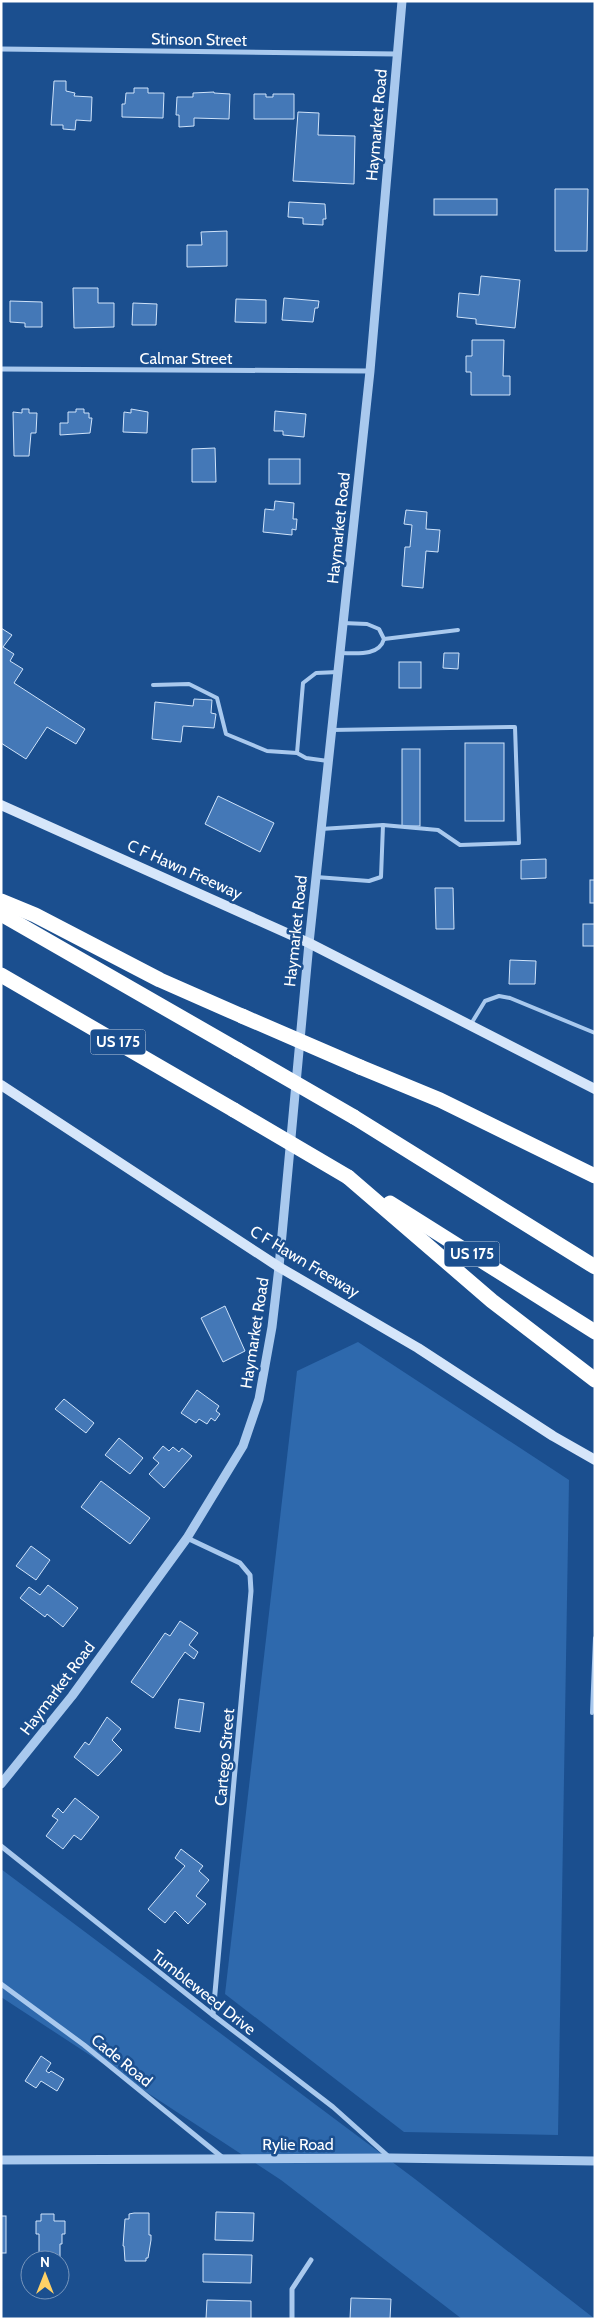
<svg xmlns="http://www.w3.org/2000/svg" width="596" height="2320" viewBox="0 0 596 2320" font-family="Cabin,sans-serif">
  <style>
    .green { fill: #2e69ad }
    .building { fill: #4478b7; stroke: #cfe3fa }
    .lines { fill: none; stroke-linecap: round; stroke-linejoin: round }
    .service { stroke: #a9c9ee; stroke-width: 4 }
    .minor { stroke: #a9c9ee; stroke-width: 5 }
    .tertiary { stroke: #a9c9ee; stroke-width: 9 }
    .secondary { stroke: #d6e6fa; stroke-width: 10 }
    .motorway { stroke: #fff; stroke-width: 15 }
    .motorway-bridge { stroke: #fff; stroke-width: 15 }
    .labels { text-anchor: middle; stroke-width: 5; stroke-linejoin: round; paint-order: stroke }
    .shield { fill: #1b4f8f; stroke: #bbcadd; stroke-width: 1 }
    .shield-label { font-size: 15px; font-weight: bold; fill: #fff }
    .street-label { font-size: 16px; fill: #fff; stroke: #1b4f8f }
  </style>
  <rect width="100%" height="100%" fill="#1b4f8f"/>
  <g class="green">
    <polygon points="358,1342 569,1480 558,2135 404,2132 225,1994 297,1371"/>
    <polygon points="1,1869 415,2179 595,2319 462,2319 281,2180 1,1997"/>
  </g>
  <g class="building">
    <polygon points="54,81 66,81 66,91 75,93 74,96 92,97 91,121 76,120 75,130 63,129 63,125 51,125"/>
    <polygon points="134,88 148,88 148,93 164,93 163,118 122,117 122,104 125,104 126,93 134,93"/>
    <polygon points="214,92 214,93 230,94 229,119 194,118 194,126 179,127 179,115 176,115 177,97 193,97 193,93"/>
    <polygon points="254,94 266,94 266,97 273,97 273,94 294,94 294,119 254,119"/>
    <polygon points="298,112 319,113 318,135 355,136 354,184 293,181"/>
    <polygon points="555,189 588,189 587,251 555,251"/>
    <rect x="434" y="199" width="63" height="16"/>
    <polygon points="289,202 325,204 326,219 323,219 323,225 303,224 303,218 288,217"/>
    <polygon points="227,231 227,266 187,267 187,245 202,245 201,232"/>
    <polygon points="481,276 520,280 515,328 476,324 476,319 457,317 459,293 479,295"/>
    <polygon points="73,288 98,288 98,303 114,303 114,327 74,328"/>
    <polygon points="284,298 319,301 318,308 315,308 313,322 282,320"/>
    <polygon points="236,299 266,300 266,323 235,322"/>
    <polygon points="10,301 42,302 42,327 25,327 25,323 10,322"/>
    <polygon points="133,303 157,304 156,325 132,325"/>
    <polygon points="472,340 504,340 503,376 510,376 510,395 471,395 471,372 466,372 466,356 472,356"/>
    <polygon points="22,409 29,409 29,413 37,413 36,433 31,433 29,456 14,456 13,412 22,413"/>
    <polygon points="76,409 84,409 84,413 89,413 89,418 92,418 90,433 60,435 60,423 68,423 68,412 76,412"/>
    <polygon points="131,409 148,412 147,433 123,432 124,412 131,413"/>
    <polygon points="275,411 306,414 304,437 283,435 283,431 274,431"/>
    <polygon points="215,448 216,482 192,482 192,449"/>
    <rect x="269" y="459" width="31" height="25"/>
    <polygon points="275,501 294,503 293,519 297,519 296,530 292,529 292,535 263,532 265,509 274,510"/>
    <polygon points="406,510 427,512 426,529 440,530 438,552 426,551 423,588 402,586 405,547 410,547 412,525 404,524"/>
    <polygon points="1,628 12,635 3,647 14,654 10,661 23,669 14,683 85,729 76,744 47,727 26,759 1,743"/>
    <polygon points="444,653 459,653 458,669 443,668"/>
    <rect x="399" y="662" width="22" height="26"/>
    <polygon points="194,699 212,700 211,713 216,714 214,728 183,726 181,742 152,739 155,702 193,706"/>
    <rect x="465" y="743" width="39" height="78"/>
    <rect x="402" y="749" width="18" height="77"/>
    <polygon points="218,796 274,823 260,852 205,824"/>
    <polygon points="546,859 546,878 521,879 521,860"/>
    <rect x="590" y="880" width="5" height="23"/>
    <polygon points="435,888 453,888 454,929 436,929"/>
    <rect x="583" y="924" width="12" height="22"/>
    <polygon points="510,960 536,961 535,984 509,984"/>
    <polygon points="225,1306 245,1351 223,1362 201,1318"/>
    <polygon points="197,1390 219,1406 216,1411 220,1414 215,1421 211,1418 207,1424 199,1419 196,1423 181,1413"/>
    <polygon points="64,1399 94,1423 86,1433 55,1409"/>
    <polygon points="119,1438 143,1458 130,1474 105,1455"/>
    <polygon points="163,1446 169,1451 173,1447 179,1452 182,1448 192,1456 164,1488 149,1474 159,1463 153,1458"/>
    <polygon points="101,1481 150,1518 130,1544 81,1507"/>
    <polygon points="31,1546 50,1560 36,1580 16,1566"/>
    <polygon points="48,1585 78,1608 63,1627 47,1614 45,1617 20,1598 29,1587 40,1595"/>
    <polygon points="180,1621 198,1633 189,1645 198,1652 194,1659 185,1652 153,1698 131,1682 165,1633 170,1636"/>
    <polygon points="179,1699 204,1703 200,1732 175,1728"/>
    <polygon points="107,1717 121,1729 112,1740 122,1750 98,1776 74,1757 85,1742 89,1745"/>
    <polygon points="75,1798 99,1817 81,1840 74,1835 63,1849 46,1836 58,1820 52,1816 58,1808 63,1813"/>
    <polygon points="181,1849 203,1866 199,1871 209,1880 196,1896 206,1904 188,1924 175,1911 165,1923 148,1909 185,1866 175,1858"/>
    <polygon points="41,2056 51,2063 46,2071 49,2073 51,2071 64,2079 57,2091 41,2081 36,2088 25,2081"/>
    <polygon points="216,2212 254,2213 253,2241 215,2240"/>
    <polygon points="134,2213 149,2213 149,2235 151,2235 151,2240 148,2258 146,2258 146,2261 125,2261 124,2246 123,2246 125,2219 129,2219 129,2214"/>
    <polygon points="41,2214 54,2214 54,2221 65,2221 65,2234 62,2234 62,2244 60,2244 60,2260 39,2260 39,2234 36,2234 36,2221 41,2221"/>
    <rect x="1" y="2216" width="5" height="37"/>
    <polygon points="203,2254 252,2255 251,2283 203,2282"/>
    <polygon points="351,2298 391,2299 390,2319 350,2319"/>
    <polygon points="207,2300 251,2301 251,2319 206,2319"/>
  </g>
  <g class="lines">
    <g class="service">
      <polyline points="384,639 458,630"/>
      <path d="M340,653C355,653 379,657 384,639L379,629L367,624L343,623"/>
      <polyline points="153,685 189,684 217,698 226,734 267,751 297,753"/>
      <polyline points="328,761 306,758 297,753 303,683 316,673 338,672"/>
      <polyline points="321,829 383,825 438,830 460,845 519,843 515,727 331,730"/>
      <polyline points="316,877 369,881 381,877 383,825"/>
      <polyline points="471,1024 485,1001 499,996 510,998 595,1033"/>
      <polyline points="592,1713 595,1638"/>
    </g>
    <g class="minor">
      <polyline points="1,49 397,54"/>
      <polyline points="1,369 370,371"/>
      <polyline points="187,1538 240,1563 250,1575 251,1591 213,2015"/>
      <polyline points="1,1846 213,2015 333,2107 389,2157"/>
      <polyline points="1,1984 84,2045 223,2158"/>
      <polyline points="292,2319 292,2289 311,2260"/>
    </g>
    <g class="tertiary">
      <polyline points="1,1784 72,1696 187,1538 243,1446 259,1399 272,1327 279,1267 309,943 370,371 402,1"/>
      <polyline points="1,2160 390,2158 595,2161"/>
    </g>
    <g class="secondary">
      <polyline points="1,805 309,943 595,1089"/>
      <polyline points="1,1085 279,1267 418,1348 553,1436 595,1460"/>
    </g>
    <g class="motorway">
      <polyline points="1,901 35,915 160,980 242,1016"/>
      <polyline points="1,914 238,1050"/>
      <polyline points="1,975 234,1110"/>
      <polyline points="360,1067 440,1100 595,1176"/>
      <polyline points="354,1117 595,1267"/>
      <polyline points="348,1177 492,1301 595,1380"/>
      <polyline points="390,1203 595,1332"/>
    </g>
    <g class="motorway-bridge">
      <polyline points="242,1016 360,1067"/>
      <polyline points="238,1050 354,1117"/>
      <polyline points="234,1110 348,1177"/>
    </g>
  </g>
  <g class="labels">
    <g class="shield">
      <rect x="90.5" y="1029.5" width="55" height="25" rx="4"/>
      <rect x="444.5" y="1241.5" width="55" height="25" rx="4"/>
    </g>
    <g class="shield-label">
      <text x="118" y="1047">US 175</text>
      <text x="472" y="1259">US 175</text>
    </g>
    <g class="street-label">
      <text transform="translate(199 39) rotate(1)" y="6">Stinson Street</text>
      <text transform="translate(376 125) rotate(-85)" y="6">Haymarket Road</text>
      <text x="186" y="364">Calmar Street</text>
      <text transform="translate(338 528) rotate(-84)" y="6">Haymarket Road</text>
      <text transform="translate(185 869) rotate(24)" y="6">C F Hawn Freeway</text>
      <text transform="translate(295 931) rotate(-84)" y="6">Haymarket Road</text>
      <text transform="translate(305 1261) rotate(31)" y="6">C F Hawn Freeway</text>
      <text transform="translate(254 1333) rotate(-81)" y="6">Haymarket Road</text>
      <text transform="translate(57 1688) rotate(-53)" y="6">Haymarket Road</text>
      <text transform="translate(224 1757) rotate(-85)" y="6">Cartego Street</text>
      <text transform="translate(204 1992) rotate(38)" y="6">Tumbleweed Drive</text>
      <text transform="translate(122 2060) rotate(39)" y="6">Cade Road</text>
      <text x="298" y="2150">Rylie Road</text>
    </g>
  </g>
  <rect width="596" height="2320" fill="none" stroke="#ffffff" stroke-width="5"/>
  <g transform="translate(45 2275)"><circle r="24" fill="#1b4f8f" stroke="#7695bc"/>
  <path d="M0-4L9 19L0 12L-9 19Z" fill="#ffd166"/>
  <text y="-8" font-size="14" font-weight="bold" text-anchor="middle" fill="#ffffff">N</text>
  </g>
</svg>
